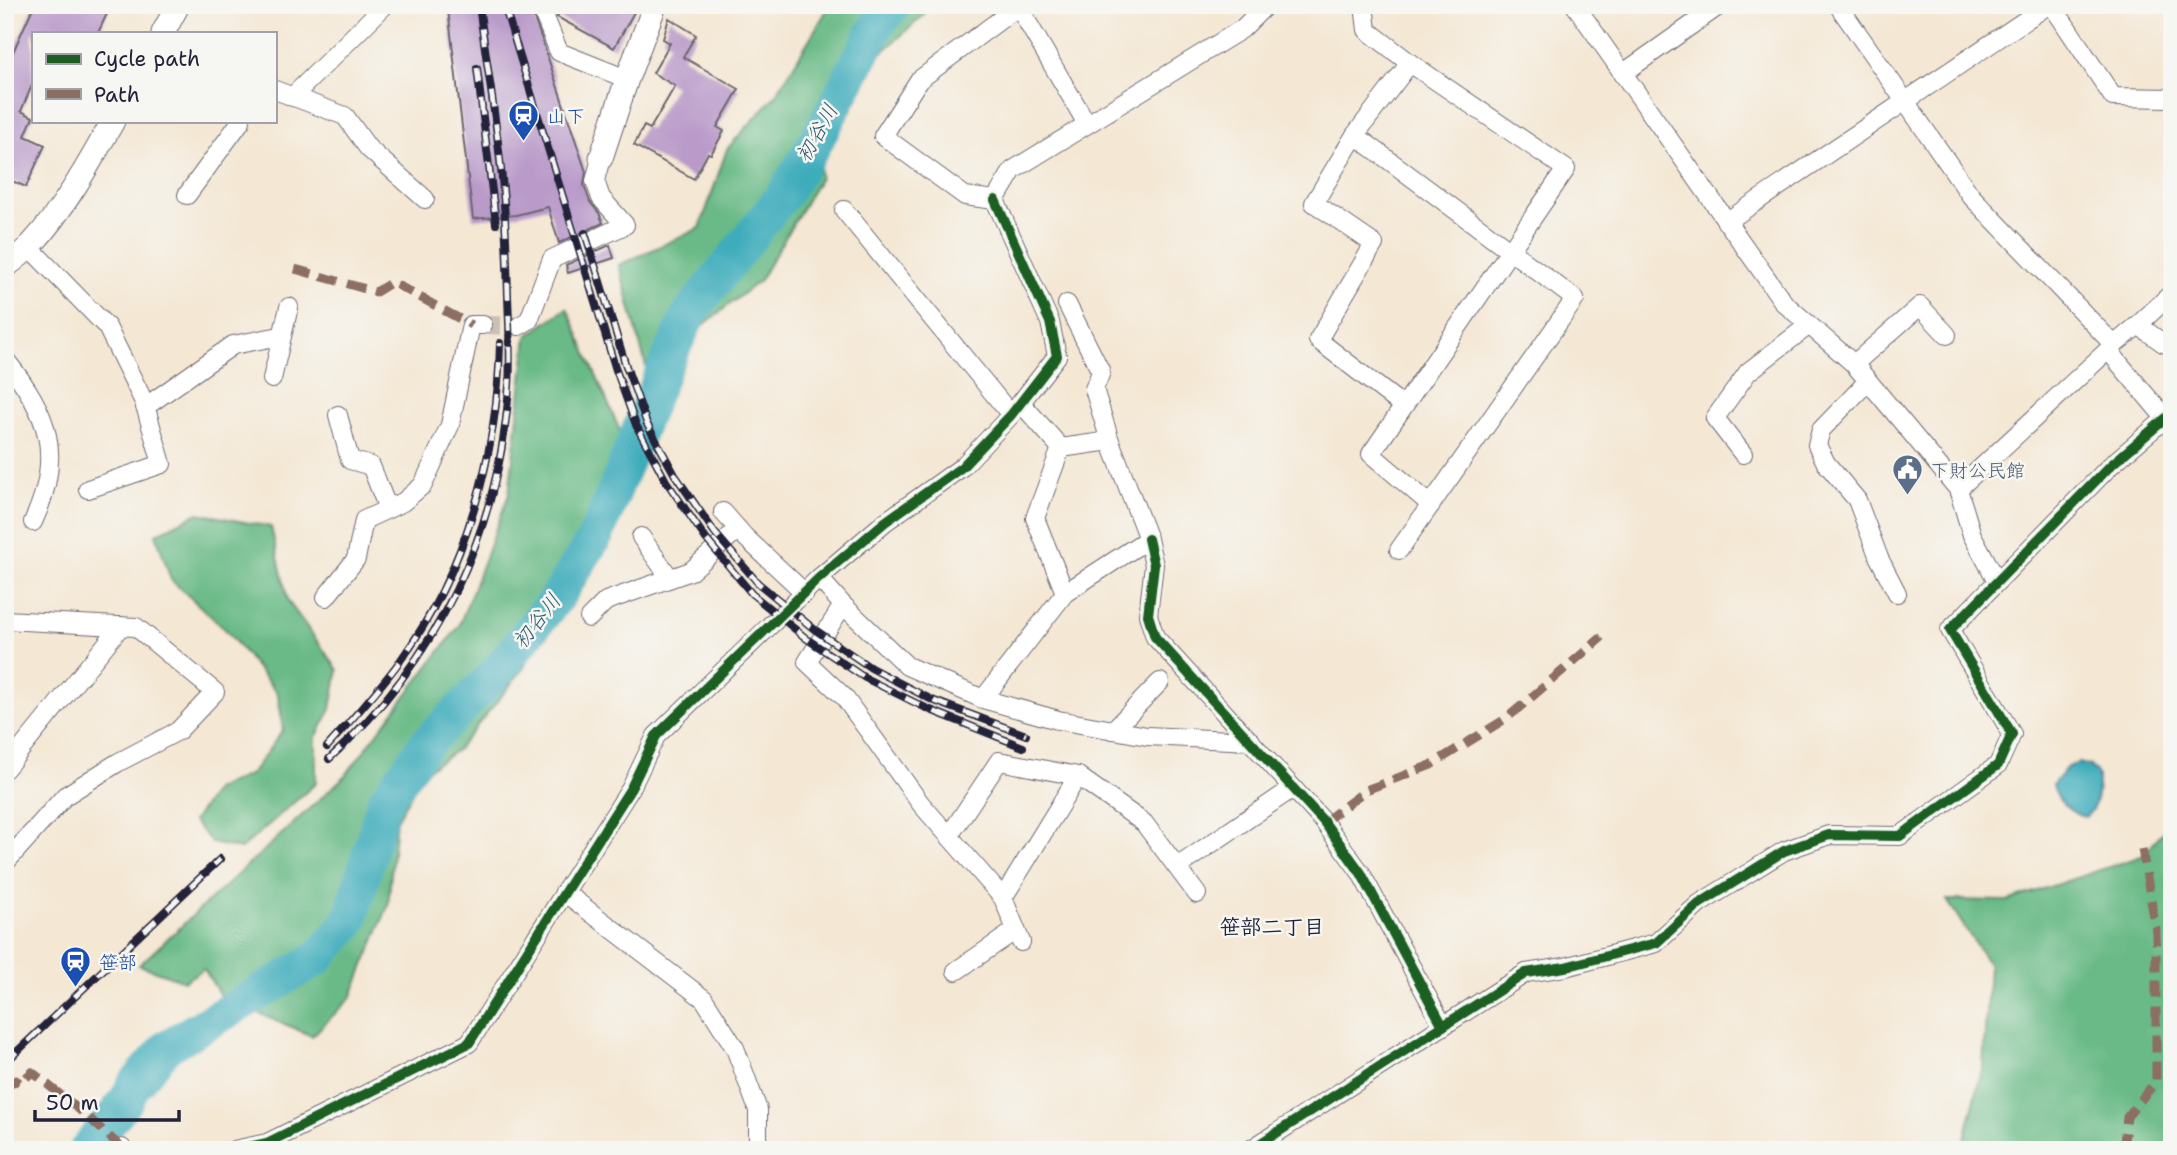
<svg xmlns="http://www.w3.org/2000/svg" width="2177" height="1155" viewBox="0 0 2177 1155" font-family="'Shantell Sans','Klee One',sans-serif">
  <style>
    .forest { fill: #69ba86; stroke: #466e60; stroke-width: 2 }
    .water { fill: #3dacbb; stroke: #30677b; stroke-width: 2 }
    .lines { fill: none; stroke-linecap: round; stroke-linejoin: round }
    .river { stroke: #3dacbb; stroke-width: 35 }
    .building { fill: #b99ac9 }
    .minor-tunnel { stroke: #cac0b5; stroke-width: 18; stroke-dasharray: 18 9; stroke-linecap: butt }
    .minor-casing { stroke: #6c6770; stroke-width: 20 }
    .tertiary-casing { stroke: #6c6770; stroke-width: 25 }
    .minor { stroke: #fff; stroke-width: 18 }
    .tertiary { stroke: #fff; stroke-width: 23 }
    .rail-casing { stroke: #22223b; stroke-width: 8 }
    .rail { stroke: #f6f6f2; stroke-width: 5; stroke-dasharray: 16; stroke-linecap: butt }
    .quiet { stroke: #8d6e63; stroke-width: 9; stroke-dasharray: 18 9; stroke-linecap: butt }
    .cycleway-casing { stroke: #f6f6f2; stroke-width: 15 }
    .cycleway { stroke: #1b5e20; stroke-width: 10 }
    .labels { text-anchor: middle; stroke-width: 5; stroke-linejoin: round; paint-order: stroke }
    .transit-label { font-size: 19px; fill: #164399; stroke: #f6f6f2; text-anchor: start }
    .service-label { font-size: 19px; fill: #4e5e75; stroke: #f6f6f2; text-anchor: start }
    .water-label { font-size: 21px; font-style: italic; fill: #2d596e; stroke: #f6f6f2 }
    .neighbourhood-label { font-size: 21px; font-weight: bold; fill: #22223b; stroke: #f6f6f2 }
  </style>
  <rect width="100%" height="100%" fill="#f6f6f2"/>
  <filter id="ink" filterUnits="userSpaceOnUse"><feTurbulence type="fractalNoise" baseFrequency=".0143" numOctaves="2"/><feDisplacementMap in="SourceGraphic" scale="14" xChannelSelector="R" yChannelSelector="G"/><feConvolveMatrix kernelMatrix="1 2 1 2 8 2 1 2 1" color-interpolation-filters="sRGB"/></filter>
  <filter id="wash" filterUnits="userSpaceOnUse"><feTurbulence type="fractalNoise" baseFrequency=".00686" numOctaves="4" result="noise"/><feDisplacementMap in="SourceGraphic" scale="28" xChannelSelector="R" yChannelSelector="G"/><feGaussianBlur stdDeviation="1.57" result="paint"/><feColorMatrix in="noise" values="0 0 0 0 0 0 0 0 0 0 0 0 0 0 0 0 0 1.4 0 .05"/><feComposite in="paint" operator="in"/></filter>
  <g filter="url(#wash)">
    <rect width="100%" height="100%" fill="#f4e7d3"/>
    <g class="forest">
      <polygon points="830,5 925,5 924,15 818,110 820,178 760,280 647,370 619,265 700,228 727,149 776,95"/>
      <polygon points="567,308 623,438 577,538 524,668 458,749 423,773 396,820 388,906 351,998 312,1036 221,997 204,969 184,981 139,965 345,776 459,626 509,494 527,336"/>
      <polygon points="198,513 271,527 288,601 338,670 331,709 316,737 316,783 241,849 212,843 193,821 216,789 251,774 283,730 278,694 226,630 171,580 156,534"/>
      <polygon points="2172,821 2172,1150 1962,1150 1983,1066 1989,965 1947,900 2007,901 2142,856"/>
    </g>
    <path class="water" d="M2079,763L2090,766L2098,775C2098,790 2098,808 2085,817C2070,813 2055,800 2053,784L2067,767Z"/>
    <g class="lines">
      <polyline class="river" points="86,1150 125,1102 134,1085 168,1046 317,959 350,921 384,802 426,744 496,673 558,596 597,534 664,368 690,313 784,194 814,145 878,24 893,5"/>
    </g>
    <g id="blocks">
      <g class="building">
        <polygon points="34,5 111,5 98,33 33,33 33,83 21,111 33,117 25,136 45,145 26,187 5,178 5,70"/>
        <polygon points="475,5 529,5 542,40 586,172 584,185 590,202 599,213 603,223 559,243 548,207 516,215 473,219 448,9"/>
        <polygon points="563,5 638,5 614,48 557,17"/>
        <polygon points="669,18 696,35 683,57 739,89 717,127 724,131 711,154 708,153 694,179 634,145 644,126 650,129 675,86 653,73 670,43 663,39"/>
        <polygon points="610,245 614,258 568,273 566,265"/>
      </g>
    </g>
  </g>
  <g filter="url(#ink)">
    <use href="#blocks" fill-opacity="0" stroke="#6c6770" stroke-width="2"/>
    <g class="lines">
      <polyline class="minor-tunnel" points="483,325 519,326"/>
      <defs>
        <g id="minor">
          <polyline points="540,5 559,52 627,79"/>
          <polyline points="1020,5 919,80 883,136 965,196 995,200 1013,170 1242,29 1266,5"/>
          <polyline points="1364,5 1367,30 1410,63 1355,135 1575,299 1399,550"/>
          <polyline points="1575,5 1784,303 1854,364 1958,489 1972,535 1997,581"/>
          <polyline points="1838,5 1971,196 2114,345"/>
          <polyline points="2052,5 2113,97 2172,98"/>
          <polyline points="1018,6 1087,124"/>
          <polyline points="1410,63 1566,169 1371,454 1431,505"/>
          <polyline points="1622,74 1720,5"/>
          <polyline points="275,90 345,116 368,148 425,199"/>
          <polyline points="292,97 385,5"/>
          <polyline points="1355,135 1314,203 1374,244 1318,340 1403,406"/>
          <polyline points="187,195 241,121"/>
          <polyline points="844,210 1011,415"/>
          <polyline points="1726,222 2048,5"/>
          <polyline points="29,247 107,327 144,402 162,464 88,489"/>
          <polyline points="1067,304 1101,372 1094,389 1110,441"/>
          <polyline points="2138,325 2172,293"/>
          <polyline points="519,326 529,320 552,259 625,225 601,198 595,181 601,158"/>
          <polyline points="2108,350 2165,418"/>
          <path d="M5,359C49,414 64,455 33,522"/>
          <polyline points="1854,364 1920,306 1947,335"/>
          <polyline points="272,379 289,307"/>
          <polyline points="1868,381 1821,430 1817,445 1826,463 1857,500 1879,558 1897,593"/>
          <polyline points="145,407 233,345 280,336"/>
          <polyline points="338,415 350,460 371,466 388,509"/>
          <polyline points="1061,448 1035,518 1065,593"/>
          <polyline points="1743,454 1715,418 1748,372 1809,325"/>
          <polyline points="1958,489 2108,350 2138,325 2163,343 2172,346"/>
          <polyline points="723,512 745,537 805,593"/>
          <polyline points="641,537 670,578"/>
          <polyline points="1148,539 1154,565 1148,615 1155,637 1324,822 1361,873 1443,1026 1250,1150"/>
          <polyline points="819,578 843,605 807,662 844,697 921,804 1003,898"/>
          <polyline points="326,597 356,559 364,520 403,502 423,485 450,425 471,325 483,325"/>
          <polyline points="843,605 907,666 983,699 1065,593 1148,539 1110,441 1061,448 1021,403"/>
          <polyline points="589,618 606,601 691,571 738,529"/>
          <polyline points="5,620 136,627 215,692 178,731 117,763 65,796 5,863"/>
          <polyline points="983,699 1058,720 1147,736 1251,741"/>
          <polyline points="1113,730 1160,682"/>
          <polyline points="5,769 121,626"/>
          <polyline points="949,836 999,761 1078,776 1144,823 1197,894"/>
          <polyline points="1177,867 1293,788"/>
          <polyline points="564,892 704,999 735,1048 758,1110 758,1150"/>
          <polyline points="1021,942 1003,898 1078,776"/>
          <polyline points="956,971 1016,930"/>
          <polyline points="1443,1026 1526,973 1565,967 1656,943 1699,904 1784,851 1829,835 1900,836 1998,765 2012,734 1950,630 2111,465 2172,413"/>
          <polyline points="122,1148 122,1150"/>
          <polyline points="234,1150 267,1143 469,1043 631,788 656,736 819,578 885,522 962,467 1011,415 1057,356 1050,322 995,200"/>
        </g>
        <g id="tertiary">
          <polyline points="163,33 178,5"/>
          <polyline points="601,158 627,79 655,5"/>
          <path d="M5,267C14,260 23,253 31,245C64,209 89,164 113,121"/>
        </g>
      </defs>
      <use href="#minor" class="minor-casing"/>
      <use href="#tertiary" class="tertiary-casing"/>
      <use href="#minor" class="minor"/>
      <use href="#tertiary" class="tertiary"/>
      <defs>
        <g id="rail">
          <polyline points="504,5 616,370 636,425 666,481 706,539 752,594 807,639 865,678 928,709 1023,747"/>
          <polyline points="477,68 496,224"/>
          <polyline points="585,233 626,366 647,424 675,475 715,533 758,583 814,629 871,668 932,700 1026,735"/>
          <path d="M327,747C352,719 378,691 400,661C466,571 498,453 500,343"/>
          <path d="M329,759C436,661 500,532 509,386C511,356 509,326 508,296C507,260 506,225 503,190C498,128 487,67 479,5"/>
          <polyline points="5,1063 220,859"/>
        </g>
      </defs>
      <use href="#rail" class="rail-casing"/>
      <use href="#rail" class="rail"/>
      <g class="quiet">
        <polyline points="295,269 376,292 392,282 471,325"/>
        <polyline points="1324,822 1366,790 1431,765 1507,718 1602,637"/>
        <polyline points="5,1088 16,1080 20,1083 32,1072 87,1116 122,1148"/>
        <polyline points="2123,1150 2127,1117 2156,1081 2156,929 2142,849"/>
      </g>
      <defs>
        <g id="cycleway">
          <polyline points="1148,539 1154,565 1148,615 1155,637 1324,822 1361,873 1443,1026 1250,1150"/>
          <polyline points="1443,1026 1526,973 1565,967 1656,943 1699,904 1784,851 1829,835 1900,836 1998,765 2012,734 1950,630 2111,465 2172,413"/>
          <polyline points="234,1150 267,1143 469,1043 631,788 656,736 819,578 885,522 962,467 1011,415 1057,356 1050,322 995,200"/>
        </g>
      </defs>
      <use href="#cycleway" class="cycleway-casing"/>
      <use href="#cycleway" class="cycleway"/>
    </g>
  </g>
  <defs>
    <symbol id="station-pin" viewBox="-11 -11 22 30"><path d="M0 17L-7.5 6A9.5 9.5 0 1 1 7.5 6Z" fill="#1a4fb4" stroke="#f6f6f2"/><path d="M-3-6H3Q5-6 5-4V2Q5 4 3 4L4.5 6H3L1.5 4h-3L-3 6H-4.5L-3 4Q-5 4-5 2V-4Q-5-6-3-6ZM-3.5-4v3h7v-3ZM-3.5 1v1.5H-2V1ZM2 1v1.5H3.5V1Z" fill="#fff"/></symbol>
    <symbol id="civic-pin" viewBox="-11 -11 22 30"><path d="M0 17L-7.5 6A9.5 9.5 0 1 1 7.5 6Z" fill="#5c6f8a" stroke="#f6f6f2"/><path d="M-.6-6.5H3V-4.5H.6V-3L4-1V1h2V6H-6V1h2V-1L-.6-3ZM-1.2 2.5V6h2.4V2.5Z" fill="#fff"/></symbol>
  </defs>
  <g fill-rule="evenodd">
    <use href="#station-pin" x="506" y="98" width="35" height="47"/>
    <use href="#civic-pin" x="1890" y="452" width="35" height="47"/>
    <use href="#station-pin" x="58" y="944" width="35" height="47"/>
  </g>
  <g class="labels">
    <g class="transit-label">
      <text x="547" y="123">山下</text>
      <text x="99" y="969">笹部</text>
    </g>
    <g class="service-label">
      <text x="1930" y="477">下財公民館</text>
    </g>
    <g class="water-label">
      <text transform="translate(817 133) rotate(-61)" y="7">初谷川</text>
      <text transform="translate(537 621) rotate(-52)" y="7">初谷川</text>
    </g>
    <g class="neighbourhood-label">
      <text x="1272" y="934">笹部二丁目</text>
    </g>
  </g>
  <rect width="2177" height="1155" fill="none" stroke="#f6f6f2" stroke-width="28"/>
  <rect x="32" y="32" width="245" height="91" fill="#f6f6f2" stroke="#a1a1a9" stroke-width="2"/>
  <rect x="46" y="54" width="35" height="10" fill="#1b5e20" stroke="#a1a1a9" stroke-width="2"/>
  <text x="94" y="66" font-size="21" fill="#22223b">Cycle path</text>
  <rect x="46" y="89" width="35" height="10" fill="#8d6e63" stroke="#a1a1a9" stroke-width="2"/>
  <text x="94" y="102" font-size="21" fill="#22223b">Path</text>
  <path d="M35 1110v10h144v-10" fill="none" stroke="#22223b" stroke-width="3.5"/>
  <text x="46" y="1110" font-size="21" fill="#22223b" stroke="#f6f6f2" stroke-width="5" paint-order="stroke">50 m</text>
</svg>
